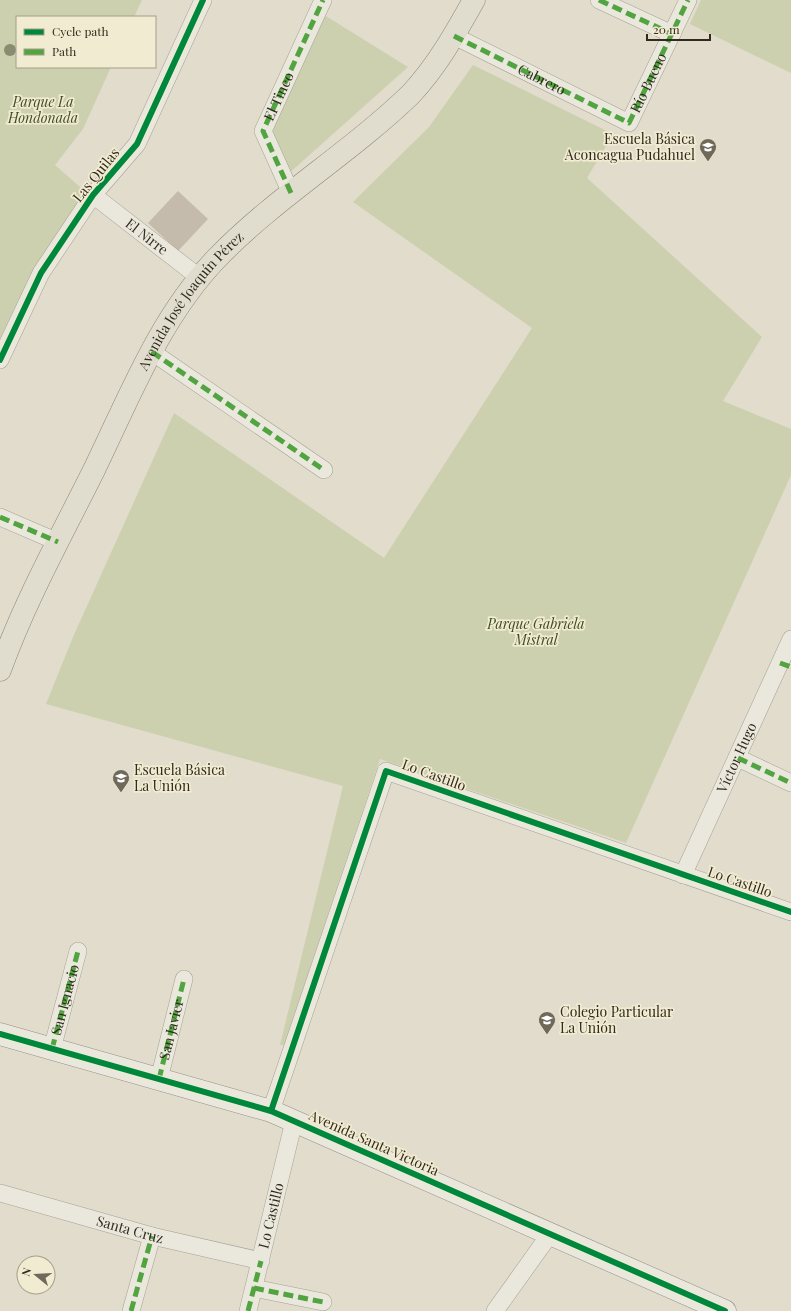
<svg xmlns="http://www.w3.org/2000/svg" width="791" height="1311" viewBox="0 0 791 1311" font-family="'Playfair Display',serif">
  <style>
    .green { fill: #ccd0af }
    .building { fill: #c4bbac }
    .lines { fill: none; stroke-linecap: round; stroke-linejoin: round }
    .street-casing { stroke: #a6a194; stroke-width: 18 }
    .secondary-casing { stroke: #959085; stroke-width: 23 }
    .primary-casing { stroke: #8b867b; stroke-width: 23 }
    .street { stroke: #eae7dc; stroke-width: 17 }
    .secondary { stroke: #eae7dc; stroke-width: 22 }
    .primary { stroke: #e0ddce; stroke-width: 22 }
    .quiet { stroke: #52a441; stroke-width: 5; stroke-dasharray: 10 5; stroke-linecap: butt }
    .cycleway-casing { stroke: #f1ebd1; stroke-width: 8 }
    .cycleway { stroke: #00873e; stroke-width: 6 }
    .tree { fill: #888d71 }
    .labels { text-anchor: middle; stroke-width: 3.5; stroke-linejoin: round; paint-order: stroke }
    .street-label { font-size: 14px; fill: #322a1e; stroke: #f1ebd1 }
    .park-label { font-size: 14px; font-style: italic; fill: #3f4d27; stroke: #f1ebd1 }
    .poi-label { font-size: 14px; fill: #322a1e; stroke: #f1ebd1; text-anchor: start }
  </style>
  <rect width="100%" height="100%" fill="#e1dccb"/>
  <g class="green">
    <polygon points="0,0 142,0 134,17 17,17 17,67 111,67 83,129 55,165 88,194 0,343"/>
    <polygon points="701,0 791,0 791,73 690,24"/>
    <polygon points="321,13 408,67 287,175 267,128"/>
    <polygon points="473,65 613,134 587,178 762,337 723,401 791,429 791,475 626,843 380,759 284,1045 280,1045 343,786 46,704 73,637 174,413 384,558 532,328 353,202 429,127"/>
  </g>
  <polygon class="building" points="178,191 208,219 178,251 148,223"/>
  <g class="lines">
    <defs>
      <g id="street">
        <polyline points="599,0 672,34"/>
        <polyline points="454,36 629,123 688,0"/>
        <path id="s1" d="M291,193L263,131L323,0"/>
        <path id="s2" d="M93,195L200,278"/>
        <polyline points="152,352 324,470"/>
        <polyline points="0,360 41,273 93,195 137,144 203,0"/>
        <polyline points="0,517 58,542"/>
        <polyline points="738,758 791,783"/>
        <path id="s3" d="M683,875L791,639"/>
        <polyline points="52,1049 78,951"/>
        <path id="s4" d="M159,1079L184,979"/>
        <polyline points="271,1111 386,771 791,912"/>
        <path id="s5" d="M0,1193L152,1236L261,1261"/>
        <polyline points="254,1288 323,1302"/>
        <polyline points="131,1311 152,1236"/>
        <path id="s6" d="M248,1311L294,1121"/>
        <polyline points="495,1311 550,1234"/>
      </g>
      <polyline id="secondary" points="0,1034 271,1111 725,1311"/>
      <g id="primary">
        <path id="s7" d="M0,670C25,601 61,536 94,470C129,398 160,317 217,258C276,197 350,153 411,94C437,66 455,34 474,0"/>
      </g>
    </defs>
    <use href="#street" class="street-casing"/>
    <use href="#secondary" class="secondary-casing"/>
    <use href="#primary" class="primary-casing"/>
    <use href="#street" class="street"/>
    <use href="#secondary" class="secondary"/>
    <use href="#primary" class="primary"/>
    <g class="quiet">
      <polyline points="599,0 672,34"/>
      <path id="s8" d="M454,36L629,123L688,0"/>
      <polyline points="291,193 263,131 323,0"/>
      <polyline points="152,352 324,470"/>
      <polyline points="0,517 58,542"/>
      <polyline points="780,663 791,667"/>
      <polyline points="738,758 791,783"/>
      <path id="s9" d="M52,1049L78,951"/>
      <polyline points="159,1079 184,979"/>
      <polyline points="254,1288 323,1302"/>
      <polyline points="131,1311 152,1236"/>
      <polyline points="248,1311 261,1261"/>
    </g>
    <defs>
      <g id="cycleway">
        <polyline points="0,360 41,273 93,195 137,144 203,0"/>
        <polyline points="0,1034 271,1111 725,1311"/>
        <polyline points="271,1111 386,771 791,912"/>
      </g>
    </defs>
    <use href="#cycleway" class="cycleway-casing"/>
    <use href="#cycleway" class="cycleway"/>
  </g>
  <circle class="tree" cx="10" cy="50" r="6"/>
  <defs>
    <symbol id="school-pin" viewBox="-11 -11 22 30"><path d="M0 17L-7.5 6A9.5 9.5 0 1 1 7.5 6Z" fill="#6f685b" stroke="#f1ebd1"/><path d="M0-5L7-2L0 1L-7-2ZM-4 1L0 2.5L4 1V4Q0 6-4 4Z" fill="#fff"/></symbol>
  </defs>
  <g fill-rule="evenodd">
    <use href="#school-pin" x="698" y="137" width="20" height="27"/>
    <use href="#school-pin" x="111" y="768" width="20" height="27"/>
    <use href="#school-pin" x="537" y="1010" width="20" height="27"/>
  </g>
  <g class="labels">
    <g class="street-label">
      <text dy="5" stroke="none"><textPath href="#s8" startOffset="98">Cabrero</textPath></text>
      <text dy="5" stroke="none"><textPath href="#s8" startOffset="240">Río Bueno</textPath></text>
      <text dy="5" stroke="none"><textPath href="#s1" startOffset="106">El Tineo</textPath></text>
      <text transform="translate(96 175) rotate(-51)" y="5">Las Quilas</text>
      <text dy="5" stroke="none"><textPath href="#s2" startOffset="68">El Nirre</textPath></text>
      <text dy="5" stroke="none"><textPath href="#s7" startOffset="417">Avenida José Joaquín Pérez</textPath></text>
      <text dy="5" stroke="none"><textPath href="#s3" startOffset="129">Víctor Hugo</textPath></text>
      <text transform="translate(434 775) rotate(20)" y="5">Lo Castillo</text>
      <text transform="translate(740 882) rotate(19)" y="5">Lo Castillo</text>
      <text dy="5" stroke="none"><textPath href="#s9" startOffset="51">San Ignacio</textPath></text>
      <text dy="5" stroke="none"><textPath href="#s4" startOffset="51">San Javier</textPath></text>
      <text transform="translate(374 1143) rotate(24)" y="5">Avenida Santa Victoria</text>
      <text dy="5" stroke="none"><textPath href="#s6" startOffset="98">Lo Castillo</textPath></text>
      <text dy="5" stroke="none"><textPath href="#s5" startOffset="135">Santa Cruz</textPath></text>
    </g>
    <g class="park-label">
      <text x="43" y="107">Parque La<tspan x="43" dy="16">Hondonada</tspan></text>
      <text x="536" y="629">Parque Gabriela<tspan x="536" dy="16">Mistral</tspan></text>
    </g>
    <g class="poi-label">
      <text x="695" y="144" text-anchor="end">Escuela Básica<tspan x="695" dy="16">Aconcagua Pudahuel</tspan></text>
      <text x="134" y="775">Escuela Básica<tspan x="134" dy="16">La Unión</tspan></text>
      <text x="560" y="1017">Colegio Particular<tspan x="560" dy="16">La Unión</tspan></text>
    </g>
  </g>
  <rect x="16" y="16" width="140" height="52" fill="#f1ebd1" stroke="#a59e89"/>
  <rect x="24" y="29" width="20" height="6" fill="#00873e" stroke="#a59e89"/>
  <text x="52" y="36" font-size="12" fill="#322a1e">Cycle path</text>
  <rect x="24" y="49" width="20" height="6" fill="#52a441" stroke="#a59e89"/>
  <text x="52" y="56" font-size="12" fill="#322a1e">Path</text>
  <g transform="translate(36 1275) rotate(288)"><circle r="19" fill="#f1ebd1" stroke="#a59e89"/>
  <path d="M0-3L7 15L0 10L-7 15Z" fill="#6f685b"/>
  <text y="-6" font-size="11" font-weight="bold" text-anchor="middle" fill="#322a1e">N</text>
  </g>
  <path d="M647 34v6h63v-6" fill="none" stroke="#322a1e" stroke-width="2"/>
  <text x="653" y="34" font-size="12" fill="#322a1e" stroke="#f1ebd1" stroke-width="3" paint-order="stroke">20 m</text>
</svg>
